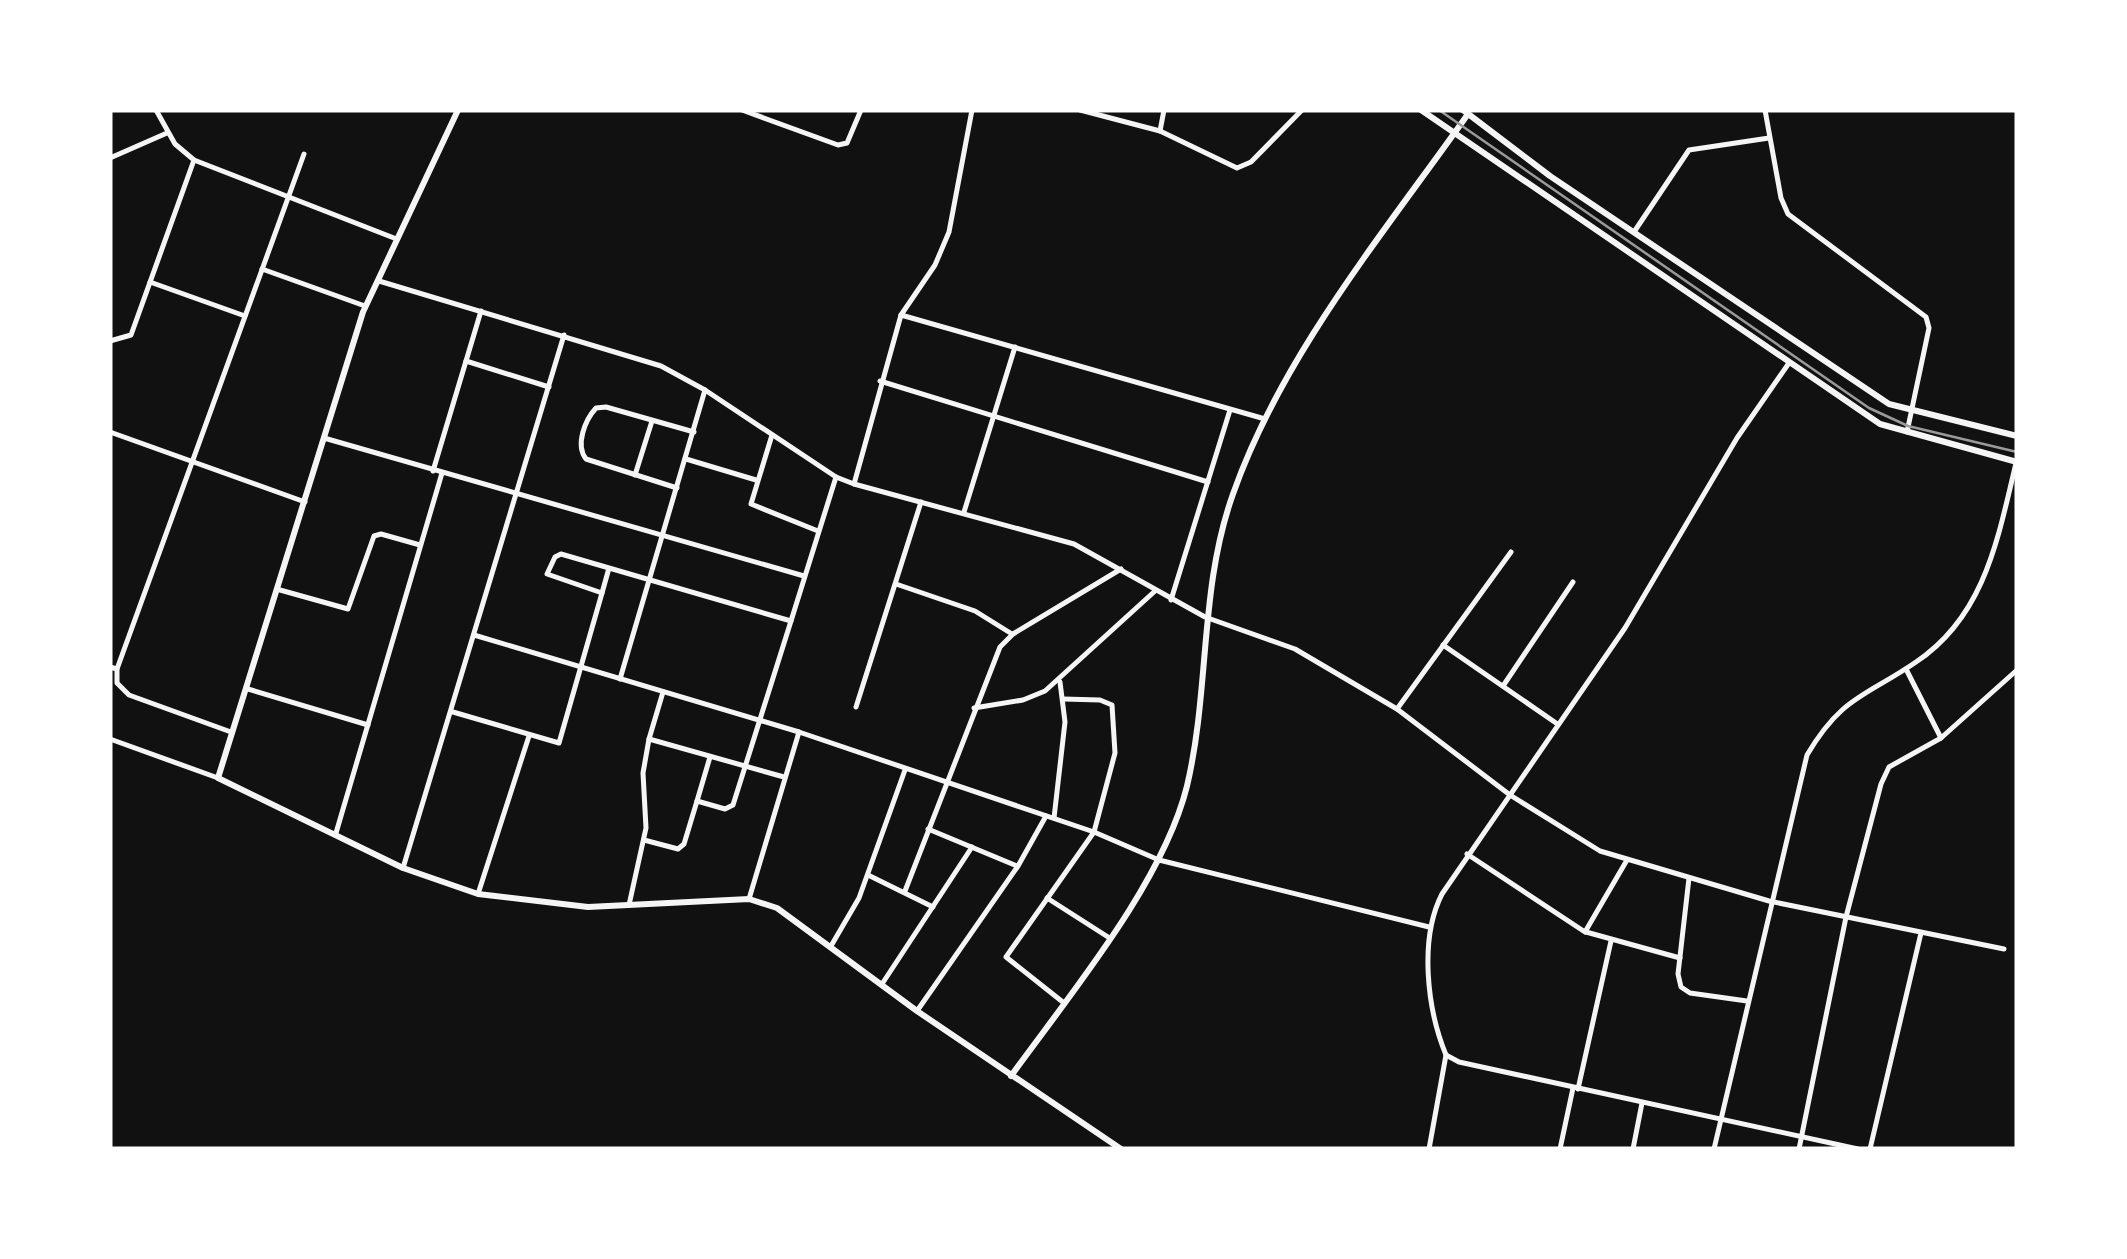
<svg xmlns="http://www.w3.org/2000/svg" width="2127" height="1259" viewBox="0 0 2127 1259" font-family="'Fira Sans Condensed',sans-serif">
  <style>
    .lines { fill: none; stroke-linecap: round; stroke-linejoin: round }
    .minor { stroke: #f5f5f5; stroke-width: 5 }
    .tertiary { stroke: #f5f5f5; stroke-width: 6 }
    .tram { stroke: #9a9a9a; stroke-width: 2.5 }
  </style>
  <rect width="100%" height="100%" fill="#111"/>
  <g class="lines">
    <g class="minor">
      <polyline points="156,110 175,144 194,160 394,238"/>
      <polyline points="742,110 838,145 847,143 861,110"/>
      <polyline points="1080,110 1160,131 1237,168 1251,162 1302,110"/>
      <polyline points="1765,110 1781,198 1788,214 1926,317 1929,328 1907,432"/>
      <polyline points="1160,131 1164,110"/>
      <polyline points="110,158 167,133"/>
      <polyline points="1634,232 1689,150 1769,138"/>
      <polyline points="262,269 365,306"/>
      <polyline points="379,281 661,366 705,390 836,477 854,484"/>
      <polyline points="150,282 245,316"/>
      <polyline points="901,315 935,265 949,232 972,110"/>
      <polyline points="110,341 131,335 194,160"/>
      <polyline points="466,361 549,387"/>
      <path d="M1789,363L1737,438L1625,628L1442,894C1419,939 1427,1009 1446,1055L1459,1062L1858,1149"/>
      <polyline points="880,381 1208,482"/>
      <polyline points="1265,419 901,315 854,484 1074,544 1205,617 1295,649 1397,709 1510,795 1600,851 1769,901 2004,949"/>
      <polyline points="110,432 305,502"/>
      <polyline points="772,435 751,504 818,531"/>
      <polyline points="324,438 804,576"/>
      <polyline points="686,459 756,480"/>
      <polyline points="433,471 481,311"/>
      <polyline points="635,475 652,421"/>
      <path d="M677,488L586,459C575,445 585,420 596,408L606,407L694,432"/>
      <polyline points="964,512 1015,347"/>
      <polyline points="609,568 602,593 547,574 555,557 561,554 791,621 836,477"/>
      <polyline points="896,584 975,611 1012,634"/>
      <polyline points="280,590 348,609 374,536 381,534 420,545"/>
      <polyline points="1171,600 1230,410"/>
      <polyline points="474,635 799,732 1094,832 1159,860 1429,927"/>
      <polyline points="1443,645 1556,723"/>
      <polyline points="110,667 117,669 117,683 129,695 231,732"/>
      <polyline points="117,669 304,154"/>
      <polyline points="620,679 705,390"/>
      <polyline points="1503,686 1573,582"/>
      <polyline points="248,689 368,725"/>
      <polyline points="663,692 649,739 784,777"/>
      <polyline points="1063,699 1100,700 1112,705 1115,753 1094,832 1006,957 1064,1003"/>
      <polyline points="856,707 921,502"/>
      <polyline points="974,708 1023,700 1045,691 1155,591"/>
      <polyline points="1397,709 1511,552"/>
      <polyline points="453,712 559,743 602,593"/>
      <polyline points="1941,738 2017,670"/>
      <polyline points="110,739 218,778"/>
      <polyline points="697,801 710,757"/>
      <polyline points="1054,818 1065,722 1060,682"/>
      <polyline points="928,829 1017,866"/>
      <polyline points="336,833 442,473"/>
      <polyline points="644,840 678,849 684,844 697,801 725,809 733,805 791,621"/>
      <polyline points="1467,854 1585,932 1627,860"/>
      <polyline points="403,868 564,335"/>
      <polyline points="868,875 933,907"/>
      <polyline points="1689,878 1678,974 1681,987 1690,993 1747,1001"/>
      <polyline points="905,891 1000,647 1013,634 1121,569"/>
      <polyline points="478,894 529,736"/>
      <polyline points="1047,898 1108,937"/>
      <polyline points="749,899 799,732"/>
      <polyline points="629,905 646,828 643,773 649,739"/>
      <polyline points="1586,932 1680,958"/>
      <polyline points="831,946 859,898 905,770"/>
      <polyline points="882,984 972,847"/>
      <polyline points="917,1011 1018,866 1046,816"/>
      <polyline points="1578,1089 1611,941"/>
      <polyline points="1429,1149 1446,1055"/>
      <polyline points="1560,1149 1573,1088"/>
      <polyline points="1633,1149 1642,1103"/>
      <path d="M1714,1149L1807,755C1842,696 1865,697 1916,662C1985,616 1998,538 2016,463"/>
      <polyline points="1799,1149 1846,917 1881,784 1889,767 1941,738 1906,669"/>
      <polyline points="1870,1149 1921,933"/>
    </g>
    <g class="tertiary">
      <polyline points="458,110 363,312 218,778 403,868 478,894 588,907 749,899 777,908 917,1011 1121,1149"/>
      <polyline points="1421,110 1880,424 2017,462"/>
      <polyline points="1463,110 1550,176 1889,404 2017,436"/>
      <path d="M1011,1076C1070,994 1163,883 1187,786C1210,689 1199,589 1233,494C1282,355 1384,233 1468,114"/>
    </g>
    <polyline class="tram" points="1439,110 1869,408 1908,426 2017,452"/>
  </g>
  <rect width="2127" height="1259" fill="none" stroke="#ffffff" stroke-width="225"/>
</svg>
